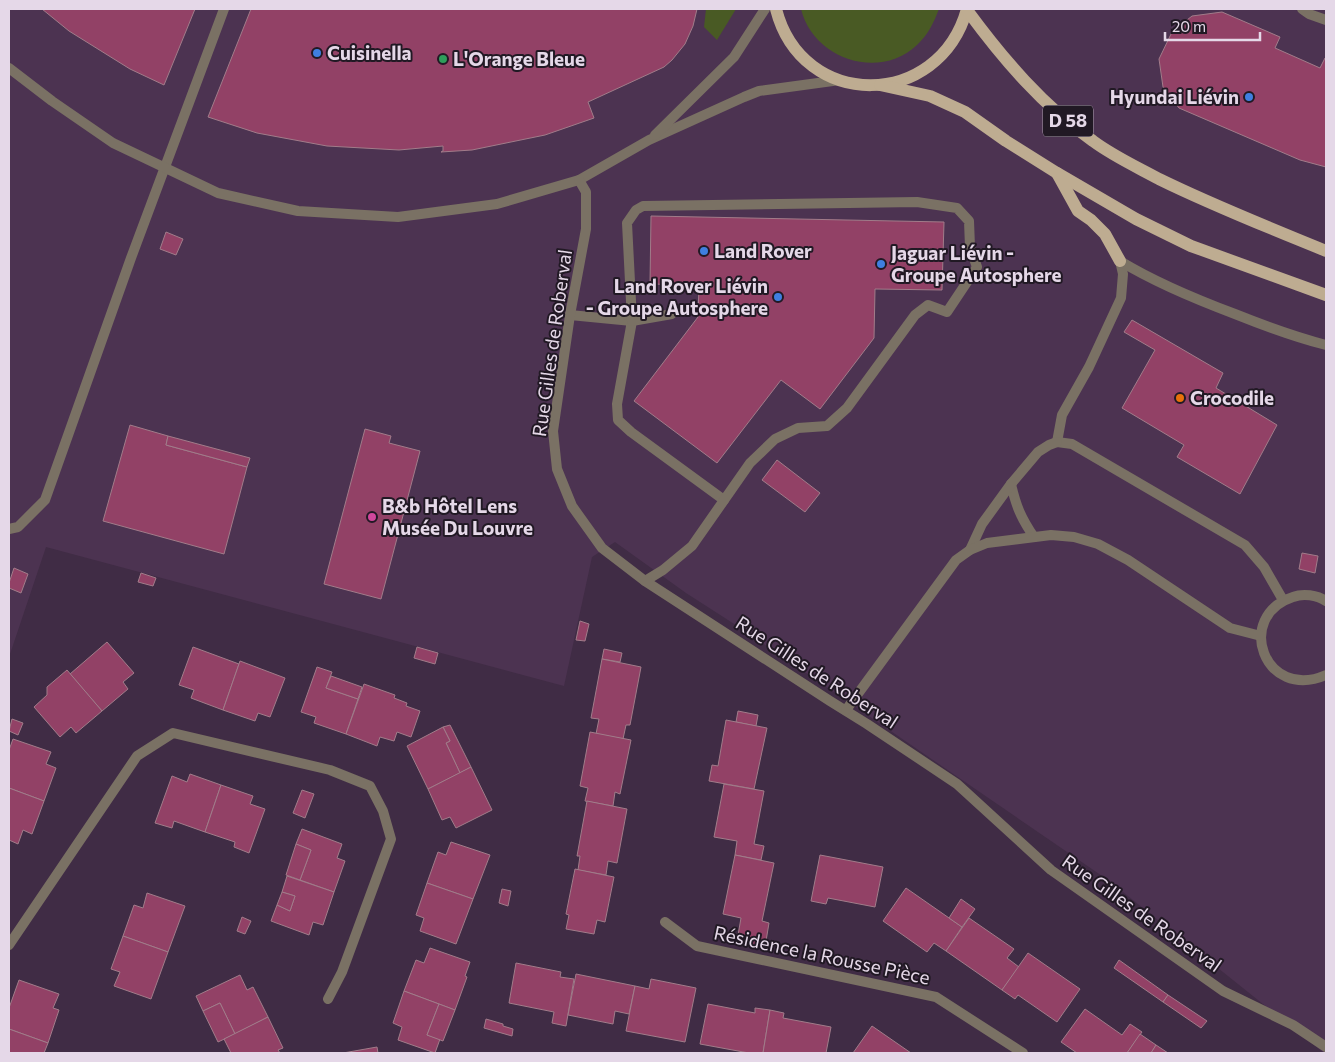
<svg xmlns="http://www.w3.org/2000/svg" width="1335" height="1062" viewBox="0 0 1335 1062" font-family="Commissioner,sans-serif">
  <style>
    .built { fill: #4c3351 }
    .green { fill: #495a24 }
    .building { fill: #924166; stroke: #a17c8a }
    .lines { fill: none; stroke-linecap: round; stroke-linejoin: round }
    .lane { stroke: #7a7164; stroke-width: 10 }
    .street { stroke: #7a7164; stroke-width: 10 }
    .primary { stroke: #beac91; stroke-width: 12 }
    .shop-dot { fill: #3f7fe0; stroke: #211924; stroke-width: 2 }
    .leisure-dot { fill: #2e9e5b; stroke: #211924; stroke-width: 2 }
    .food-dot { fill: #e8710a; stroke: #211924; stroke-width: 2 }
    .hotel-dot { fill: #d1479c; stroke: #211924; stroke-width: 2 }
    .labels { text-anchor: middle; stroke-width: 4; stroke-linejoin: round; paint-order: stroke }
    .shield { fill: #211924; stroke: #aa9fad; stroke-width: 1 }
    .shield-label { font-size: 18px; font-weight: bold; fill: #e5d8e8 }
    .poi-label { font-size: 19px; font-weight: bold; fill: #e5d8e8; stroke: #211924; text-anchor: start }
    .street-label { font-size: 19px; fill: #e5d8e8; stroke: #211924 }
  </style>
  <rect width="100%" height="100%" fill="#402c45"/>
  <polygon class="built" points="9,9 1326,9 1326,1053 1324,1053 1108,880 742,629 686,593 615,542 592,557 564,686 46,547 9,657"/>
  <g class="green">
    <polygon points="706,9 736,9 717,40 704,27"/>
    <path d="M801,9H939C934,22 928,35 917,45C879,81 813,59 801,9Z"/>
  </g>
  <g class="building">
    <polygon points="42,9 195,9 164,85 130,69 69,31"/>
    <polygon points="251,9 697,9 693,26 685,44 672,60 664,67 588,102 594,118 545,135 472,150 441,152 443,151 443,146 399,150 327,146 257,133 208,117"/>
    <polygon points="1222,12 1280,37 1275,48 1320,68 1325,58 1326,58 1326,167 1300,160 1179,108 1163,87 1159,59 1172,32 1192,16"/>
    <polygon points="651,216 944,222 942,290 875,289 874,338 820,409 781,380 717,463 634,401 698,317 699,285 650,284"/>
    <polygon points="166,232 183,239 176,255 160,249"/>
    <polygon points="1132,320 1223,373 1216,388 1277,425 1240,494 1177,457 1184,445 1122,408 1155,350 1124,332"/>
    <polygon points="130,425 168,436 166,445 247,467 224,554 103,521"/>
    <polygon points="365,429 391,436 389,443 420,451 381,599 324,584"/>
    <polygon points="168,436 250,458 247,467 166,445"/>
    <polygon points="777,460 820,493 805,512 762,480"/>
    <polygon points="1302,553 1318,556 1315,573 1299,569"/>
    <polygon points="14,568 28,574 21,593 9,588 9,583"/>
    <polygon points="141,573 156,578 153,586 138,582"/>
    <polygon points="580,621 589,624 585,641 576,640"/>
    <polygon points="107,642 134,673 123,682 128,689 102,711 70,674"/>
    <polygon points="193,647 239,664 223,710 191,698 194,690 179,685"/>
    <polygon points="417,647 438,653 435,664 414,658"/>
    <polygon points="604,649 622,653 620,662 602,659"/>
    <polygon points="602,659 641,667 630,725 626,725 623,739 596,734 599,719 591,718"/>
    <polygon points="240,661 285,678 270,717 258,713 255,721 223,710"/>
    <polygon points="317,667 332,672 326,688 358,699 346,734 314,723 316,717 301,712"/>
    <polygon points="67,670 102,711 76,733 71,727 60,737 34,707 47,695 47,687"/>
    <polygon points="331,676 362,687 358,699 326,688"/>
    <polygon points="364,684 395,695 394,698 407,703 406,706 420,711 411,737 397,732 394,741 380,737 377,746 346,734"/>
    <polygon points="738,711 758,715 756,726 736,722"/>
    <polygon points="12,719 23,723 18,735 9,731"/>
    <polygon points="726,720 767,728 754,789 709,781 712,765 718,766"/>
    <polygon points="450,725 471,767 460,773 446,743 450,741 443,727"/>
    <polygon points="443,727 450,741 446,743 460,773 428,789 407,746"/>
    <polygon points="590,732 631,740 620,794 615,792 613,806 585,801 588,788 580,786"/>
    <polygon points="13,739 51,752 46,764 56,768 44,801 9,788 9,750"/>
    <polygon points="471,767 492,810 456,828 450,817 442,820 428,789"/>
    <polygon points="190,774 221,785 205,832 174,821 172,828 155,823 172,776 187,782"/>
    <polygon points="724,784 764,791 754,844 764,846 761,860 735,855 737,841 714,837"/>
    <polygon points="221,785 253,796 250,804 265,809 249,853 234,847 235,842 205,832"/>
    <polygon points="9,788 44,801 32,834 23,830 18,844 9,840"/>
    <polygon points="302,790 314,794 305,818 293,813"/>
    <polygon points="587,801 627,809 617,863 608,861 606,875 578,870 580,856 577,856"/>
    <polygon points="302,829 342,844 337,858 345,861 334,892 300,880 311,850 296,844"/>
    <polygon points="451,842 490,855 473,899 427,883 438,852 446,855"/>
    <polygon points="296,844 311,850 300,880 286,875"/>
    <polygon points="735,855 774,863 762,921 769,923 765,947 737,941 741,918 723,914"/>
    <polygon points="820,855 883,867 875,907 828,898 826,904 811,901"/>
    <polygon points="575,869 614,877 605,922 597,920 594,934 566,929 569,915 566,914"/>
    <polygon points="287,876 334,892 323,925 313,922 309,935 271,921 277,905 290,911 295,896 282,892"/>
    <polygon points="427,883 473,899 456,944 420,931 424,918 416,915"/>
    <polygon points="906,888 962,927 946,951 934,943 927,952 883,921"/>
    <polygon points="502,889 511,891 508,906 499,903"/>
    <polygon points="282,892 295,896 290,911 277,905"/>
    <polygon points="147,893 185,906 168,952 123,936 134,905 143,908"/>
    <polygon points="961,899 975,909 962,927 949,918"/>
    <polygon points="242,917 251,921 245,934 237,931"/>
    <polygon points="969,918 1014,949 1007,958 1019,967 1002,990 946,951"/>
    <polygon points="123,936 168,952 151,999 114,986 120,972 111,969"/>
    <polygon points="430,948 470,962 465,976 467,977 455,1010 404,991 416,960 424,963"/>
    <polygon points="1028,953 1080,989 1057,1022 1018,995 1015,999 1002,990"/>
    <polygon points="1119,960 1168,995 1163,1002 1114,968"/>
    <polygon points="516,963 561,972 560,977 574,979 566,1026 552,1023 554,1012 509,1003"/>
    <polygon points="576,974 635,986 629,1014 615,1011 613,1024 568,1015"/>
    <polygon points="240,975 247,990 253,987 268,1017 235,1034 220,1003 203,1011 196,996"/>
    <polygon points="651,979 696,988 685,1042 626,1031 635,986 649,989"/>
    <polygon points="19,980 59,994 53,1008 59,1010 48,1043 9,1029 9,1008"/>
    <polygon points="404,991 439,1004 427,1035 440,1039 435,1053 398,1040 402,1027 393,1023"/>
    <polygon points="1168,995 1207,1021 1201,1028 1163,1002"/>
    <polygon points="220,1003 235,1034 218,1042 203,1011"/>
    <polygon points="439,1004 455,1010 443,1041 427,1035"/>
    <polygon points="708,1004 755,1013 755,1008 770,1010 763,1053 749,1053 700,1044"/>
    <polygon points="1085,1009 1122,1035 1130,1024 1142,1032 1127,1053 1077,1053 1061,1042"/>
    <polygon points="770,1010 784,1013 783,1018 831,1027 826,1053 763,1053"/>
    <polygon points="268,1017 283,1048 278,1050 280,1053 231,1053 224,1039"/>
    <polygon points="486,1019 503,1024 503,1026 513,1029 512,1036 484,1028"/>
    <polygon points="872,1026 911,1053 853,1053"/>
    <polygon points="9,1029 48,1043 44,1053 9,1053"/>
    <polygon points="1140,1034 1156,1045 1151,1053 1127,1053"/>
    <polygon points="1156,1045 1168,1053 1151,1053"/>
    <polygon points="377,1047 378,1053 343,1053"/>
  </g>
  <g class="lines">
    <g class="lane">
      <polyline points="1302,9 1309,14 1326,20"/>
      <polyline points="1120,261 1123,274 1121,298 1089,367 1062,415 1057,442 1072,444 1245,545 1264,567 1283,600"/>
      <path d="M1120,261C1156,283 1195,299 1235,314C1265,326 1295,337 1326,345"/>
      <polyline points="570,315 632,321 617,404 618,420 631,432 724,500"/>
      <polyline points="9,529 18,527 45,500 131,258 224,9"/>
      <polyline points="645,581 663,570 692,546 750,463 775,439 798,428 827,426 847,408 915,315 928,305 947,312 977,267 970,247 969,221 957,208 917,202 643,206 636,210 627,223 632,321 672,314"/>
    </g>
    <g class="street">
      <polyline points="9,68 52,101 113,143 218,193 298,211 398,217 497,204 579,180 649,140 744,97 759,91 840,80"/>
      <polyline points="655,135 734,57 765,9"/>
      <polyline points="579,180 586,192 586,229 570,315 553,431 557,469 572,506 602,548 645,581 830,701 867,724 957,784 1051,870 1223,991 1293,1025 1326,1047"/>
      <path d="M1011,484C1016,506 1021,518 1034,537"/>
      <polyline points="970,550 982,524 1011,484 1038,452 1049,445 1057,442"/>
      <path d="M1326,601C1317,595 1303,593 1293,597C1234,616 1264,702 1326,675"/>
      <polyline points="846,710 956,560 970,550 987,543 1051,535 1074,537 1098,544 1128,560 1230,628 1261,636"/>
      <polyline points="665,922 697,946 936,997 1023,1053"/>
      <polyline points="9,945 137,756 173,733 330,770 370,786 383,811 391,839 342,972 328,999"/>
    </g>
    <g class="primary">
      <path d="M776,9C802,111 939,110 967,9"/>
      <path d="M967,10C1003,59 1043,106 1093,141C1113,156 1137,167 1159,179C1214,206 1270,228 1326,251"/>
      <polyline points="880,85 930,96 965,112 1006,141 1057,173 1136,219 1191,246 1326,295"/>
      <polyline points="1057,173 1078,211 1091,220 1105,234 1120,261"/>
    </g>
  </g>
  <g class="shop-dot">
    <circle cx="317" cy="53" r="5"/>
    <circle cx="1249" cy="97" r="5"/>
    <circle cx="704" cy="251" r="5"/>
    <circle cx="881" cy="264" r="5"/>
    <circle cx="778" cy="297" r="5"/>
  </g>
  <circle class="leisure-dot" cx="443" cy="59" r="5"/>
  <circle class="food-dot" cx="1180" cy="398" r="5"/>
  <circle class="hotel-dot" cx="372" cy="517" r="5"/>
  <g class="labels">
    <rect class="shield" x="1043" y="105.5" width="50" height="31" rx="4"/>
    <g class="shield-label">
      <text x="1068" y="127">D 58</text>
    </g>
    <g class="poi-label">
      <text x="327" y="60">Cuisinella</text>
      <text x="453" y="66">L'Orange Bleue</text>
      <text x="1239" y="104" text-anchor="end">Hyundai Liévin</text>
      <text x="714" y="258">Land Rover</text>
      <text x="891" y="260">Jaguar Liévin -<tspan x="891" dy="22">Groupe Autosphere</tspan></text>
      <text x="768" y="293" text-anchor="end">Land Rover Liévin<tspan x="768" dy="22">- Groupe Autosphere</tspan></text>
      <text x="1190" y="405">Crocodile</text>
      <text x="382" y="513">B&amp;b Hôtel Lens<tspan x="382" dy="22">Musée Du Louvre</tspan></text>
    </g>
    <g class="street-label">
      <text transform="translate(552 343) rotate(-82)" y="7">Rue Gilles de Roberval</text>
      <text transform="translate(817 672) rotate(33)" y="7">Rue Gilles de Roberval</text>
      <text transform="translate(1142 913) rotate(35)" y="7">Rue Gilles de Roberval</text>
      <text transform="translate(822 955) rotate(12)" y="7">Résidence la Rousse Pièce</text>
    </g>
  </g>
  <rect width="1335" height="1062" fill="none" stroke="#e5d8e8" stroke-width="20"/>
  <path d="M1165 32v8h95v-8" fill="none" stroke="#e5d8e8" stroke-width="2.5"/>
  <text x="1172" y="32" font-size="15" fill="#e5d8e8" stroke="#211924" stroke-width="4" paint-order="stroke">20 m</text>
</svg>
